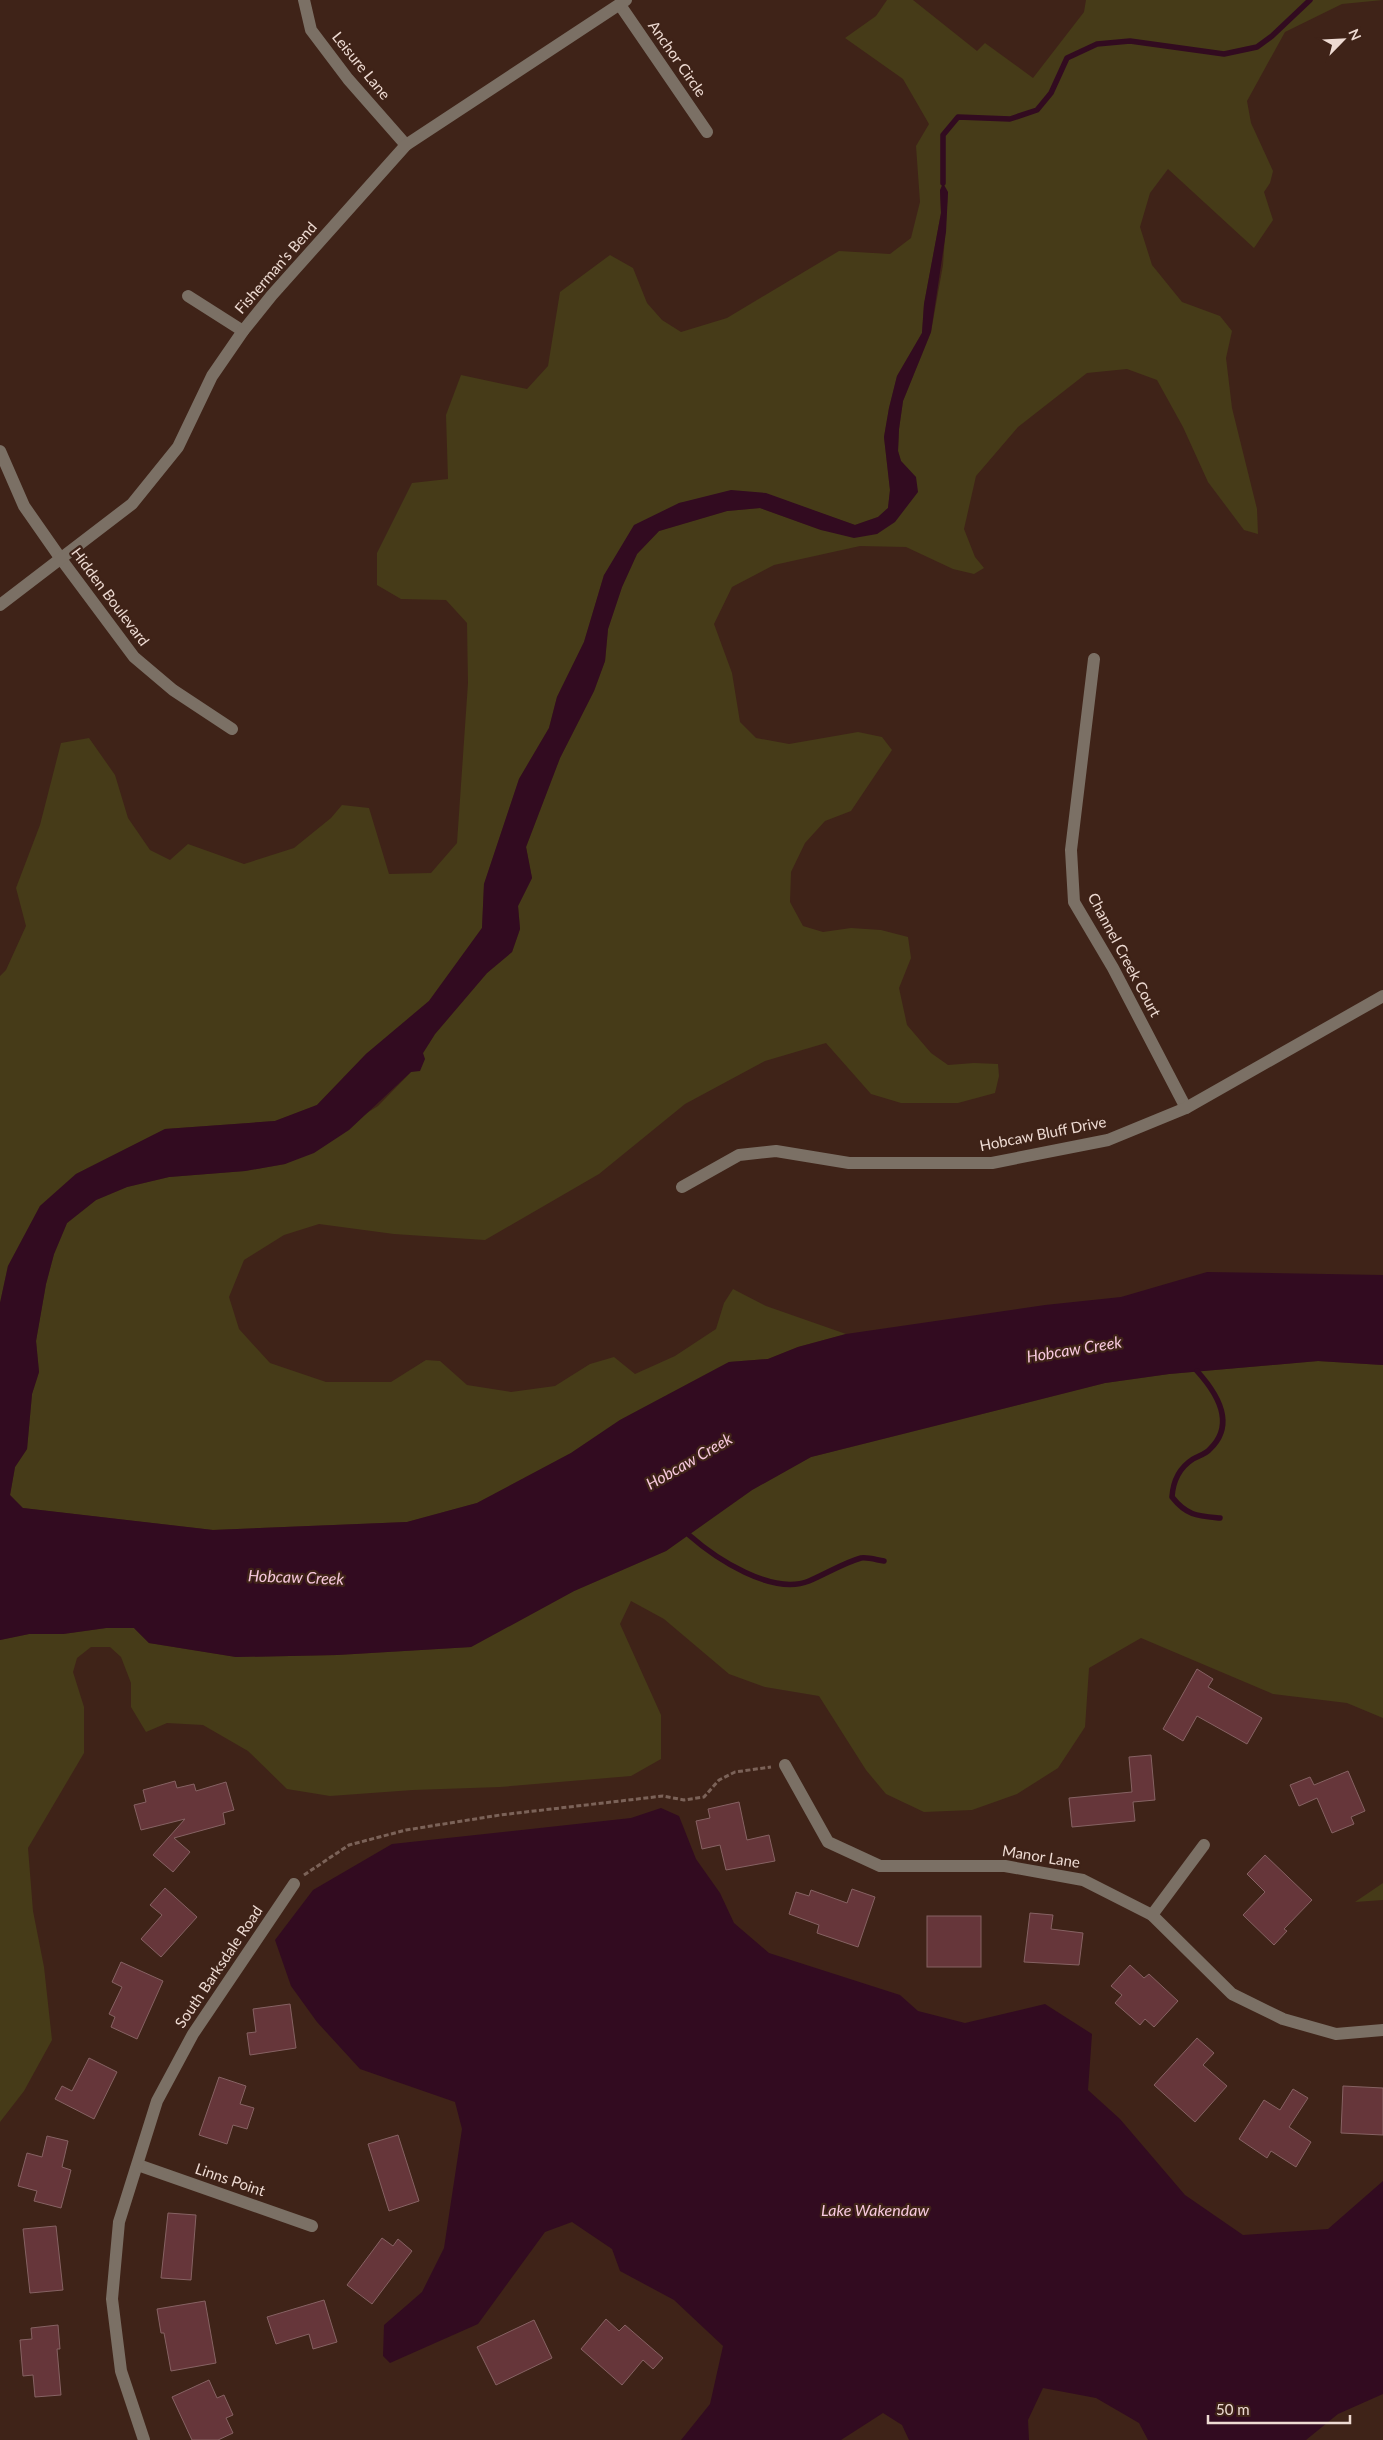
<svg xmlns="http://www.w3.org/2000/svg" width="1383" height="2440" viewBox="0 0 1383 2440" font-family="Lato,sans-serif">
  <style>
    .green { fill: #463b18 }
    .water { fill: #320b20 }
    .lines { fill: none; stroke-linecap: round; stroke-linejoin: round }
    .stream { stroke: #320b20; stroke-width: 5.5 }
    .building { fill: #66363a; stroke: #866263 }
    .path { stroke: #7b6258; stroke-width: 3; stroke-dasharray: 5 2.5; stroke-linecap: butt }
    .minor { stroke: #7b7065; stroke-width: 12 }
    .labels { text-anchor: middle; stroke-width: 4.5; stroke-linejoin: round; paint-order: stroke }
    .street-label { font-size: 15px; fill: #eedbd3; stroke: #3f2318 }
    .water-label { font-size: 16px; font-style: italic; fill: #f7c8dd; stroke: #3f2318 }
  </style>
  <rect width="100%" height="100%" fill="#3f2318"/>
  <g class="green">
    <polygon points="887,0 913,0 977,51 985,43 1033,78 1084,12 1086,0 1383,0 1342,4 1285,32 1247,101 1251,123 1273,171 1270,183 1264,192 1273,220 1254,248 1168,169 1150,193 1140,227 1152,265 1182,302 1220,316 1232,331 1226,358 1232,408 1257,509 1258,534 1244,530 1208,482 1183,427 1157,380 1127,369 1087,373 1018,427 976,476 964,529 975,557 984,568 974,574 953,569 906,547 860,546 774,565 732,587 714,624 732,673 740,722 756,738 789,744 858,732 882,737 892,750 851,811 825,821 805,843 791,872 790,902 803,926 823,932 851,928 881,930 908,937 911,958 899,988 907,1025 931,1053 948,1065 974,1063 998,1064 999,1076 995,1093 958,1103 901,1103 871,1094 826,1043 765,1061 685,1104 599,1174 485,1240 394,1234 319,1224 284,1235 244,1260 229,1297 239,1329 270,1363 326,1382 391,1382 426,1360 440,1361 467,1385 511,1392 555,1386 590,1364 614,1357 635,1374 675,1356 716,1329 724,1303 733,1289 766,1306 846,1334 798,1347 768,1359 729,1362 620,1420 571,1453 477,1503 407,1522 213,1530 22,1508 10,1495 15,1467 27,1449 32,1394 39,1372 36,1341 46,1284 54,1254 67,1223 96,1200 127,1187 169,1177 245,1171 285,1164 378,1106 411,1072 435,1034 487,973 512,952 520,929 518,906 532,878 526,847 560,758 594,691 605,661 608,629 622,587 637,554 659,531 727,511 760,508 821,530 877,534 915,477 901,461 898,451 899,429 903,401 931,332 943,265 948,192 940,190 941,213 924,304 922,333 897,376 889,408 884,437 890,490 888,508 878,517 855,525 766,494 679,503 604,575 584,642 557,697 549,728 519,779 484,884 482,928 429,1001 366,1054 317,1105 275,1121 165,1129 76,1174 40,1206 8,1266 0,1303 0,976 6,970 26,926 16,888 40,825 61,743 89,738 115,775 128,818 150,850 170,860 188,844 244,864 294,848 331,818 342,805 369,808 389,874 431,873 457,843 468,683 467,623 446,600 401,599 377,585 377,553 412,483 448,479 446,415 461,375 527,389 548,366 560,292 610,255 633,268 647,303 662,320 681,332 727,318 839,251 890,254 911,238 920,202 916,146 929,124 903,79 845,38 876,16"/>
    <polygon points="1318,1361 1383,1365 1383,1718 1347,1703 1273,1694 1141,1638 1089,1668 1085,1727 1058,1768 1017,1794 972,1810 924,1812 886,1794 866,1770 819,1696 765,1687 729,1674 664,1619 631,1601 620,1624 661,1715 661,1759 631,1776 500,1787 413,1790 330,1796 287,1789 248,1751 203,1725 167,1723 146,1732 131,1707 131,1683 121,1657 110,1647 91,1647 77,1658 73,1672 84,1707 84,1753 28,1848 33,1911 44,1967 52,2040 24,2091 0,2122 0,1640 29,1634 63,1634 106,1628 134,1628 149,1643 236,1657 337,1655 471,1647 574,1591 666,1551 752,1490 811,1457 1105,1383 1169,1374"/>
    <polygon points="1383,1883 1383,1900 1355,1902"/>
  </g>
  <g class="water">
    <polygon points="943,183 948,192 946,232 931,332 903,401 899,429 898,451 901,461 916,477 918,492 895,522 877,534 854,538 821,530 760,508 727,511 659,531 637,554 622,587 608,629 605,661 594,691 560,758 526,847 532,878 518,906 520,929 512,952 487,973 435,1034 423,1053 425,1059 420,1071 411,1072 349,1130 314,1153 285,1164 245,1171 169,1177 127,1187 96,1200 67,1223 54,1254 46,1284 36,1341 39,1372 32,1394 27,1449 15,1467 10,1495 23,1508 213,1530 407,1522 477,1503 571,1453 620,1420 729,1362 768,1359 798,1347 846,1334 1045,1305 1121,1297 1207,1272 1383,1275 1383,1365 1318,1361 1169,1374 1105,1383 811,1457 752,1490 666,1551 574,1591 471,1647 337,1655 236,1657 149,1643 134,1628 106,1628 63,1634 29,1634 0,1640 0,1303 8,1266 40,1206 76,1174 165,1129 275,1121 317,1105 366,1054 429,1001 482,928 484,884 519,779 549,728 557,697 584,642 604,575 634,525 679,503 731,490 766,493 855,525 878,517 888,508 890,490 884,437 889,408 897,376 922,333 924,304 941,213 940,190"/>
    <polygon points="661,1808 679,1816 696,1859 720,1893 734,1923 769,1953 900,1995 918,2011 965,2023 1045,2004 1092,2034 1088,2090 1120,2119 1185,2195 1243,2235 1328,2229 1383,2181 1383,2394 1338,2414 1306,2440 1148,2440 1139,2423 1096,2398 1043,2388 1028,2420 1029,2440 909,2440 902,2425 883,2413 841,2440 681,2440 710,2404 723,2346 674,2300 620,2271 612,2249 572,2222 545,2232 478,2324 390,2363 383,2356 384,2325 422,2292 444,2248 462,2129 455,2102 360,2069 317,2022 291,1986 275,1940 313,1890 392,1844 631,1818"/>
  </g>
  <g class="lines">
    <g class="stream">
      <polyline points="943,183 943,135 958,117 1010,119 1037,110 1051,93 1067,58 1097,44 1130,41 1224,54 1257,47 1272,36 1310,0"/>
      <path d="M1197,1371C1217,1393 1236,1424 1210,1449C1206,1454 1198,1456 1193,1459C1179,1468 1173,1481 1172,1497C1187,1516 1198,1516 1220,1518"/>
      <path d="M689,1535C715,1558 772,1596 809,1581C826,1574 843,1563 861,1558C868,1557 877,1560 884,1561"/>
    </g>
  </g>
  <g class="building">
    <polygon points="1197,1669 1213,1679 1208,1687 1262,1718 1247,1744 1197,1716 1183,1741 1163,1729"/>
    <polygon points="1151,1755 1155,1800 1133,1802 1135,1821 1072,1827 1069,1798 1132,1792 1129,1757"/>
    <polygon points="1348,1771 1365,1811 1351,1817 1354,1824 1332,1833 1317,1798 1299,1806 1290,1785 1310,1777 1314,1785"/>
    <polygon points="175,1781 177,1788 194,1784 196,1791 226,1782 234,1810 223,1813 225,1824 174,1838 190,1852 173,1872 153,1855 185,1819 141,1830 134,1805 146,1802 143,1790"/>
    <polygon points="739,1802 747,1840 769,1835 775,1861 726,1870 720,1845 702,1849 696,1821 710,1818 708,1809"/>
    <polygon points="1265,1855 1312,1900 1284,1929 1287,1931 1274,1945 1243,1915 1265,1892 1247,1874"/>
    <polygon points="165,1888 197,1917 161,1957 141,1939 162,1915 150,1905"/>
    <polygon points="852,1889 875,1897 858,1947 817,1933 819,1925 789,1914 796,1892 809,1896 811,1890 847,1903"/>
    <polygon points="1030,1913 1053,1915 1051,1929 1083,1933 1079,1965 1024,1962"/>
    <rect x="927" y="1916" width="54" height="51"/>
    <polygon points="121,1962 163,1981 137,2039 111,2027 115,2017 109,2014 122,1987 112,1982"/>
    <polygon points="1130,1965 1144,1978 1149,1974 1178,2001 1154,2027 1145,2019 1140,2025 1115,2003 1122,1995 1111,1986"/>
    <polygon points="290,2004 296,2048 250,2055 247,2033 256,2032 253,2009"/>
    <polygon points="1197,2038 1214,2053 1203,2065 1227,2086 1195,2122 1154,2085"/>
    <polygon points="89,2058 117,2072 94,2119 55,2099 62,2086 72,2091"/>
    <polygon points="219,2077 246,2086 240,2104 254,2108 247,2129 233,2125 227,2144 199,2135"/>
    <polygon points="1343,2086 1383,2088 1383,2135 1341,2133"/>
    <polygon points="1293,2089 1308,2098 1289,2127 1311,2142 1296,2167 1271,2151 1267,2158 1239,2139 1264,2100 1280,2110"/>
    <polygon points="398,2135 419,2201 389,2211 368,2144"/>
    <polygon points="47,2136 68,2141 62,2167 71,2170 61,2208 34,2201 37,2191 18,2186 27,2153 42,2157"/>
    <polygon points="168,2213 196,2215 191,2280 161,2278"/>
    <polygon points="56,2226 63,2290 30,2293 23,2229"/>
    <polygon points="382,2238 393,2246 398,2239 412,2251 372,2304 347,2285"/>
    <polygon points="324,2300 337,2342 313,2349 309,2334 276,2344 267,2317"/>
    <polygon points="205,2301 216,2363 171,2371 164,2333 161,2333 157,2309"/>
    <polygon points="606,2319 619,2331 625,2325 663,2358 653,2369 643,2360 622,2385 581,2349"/>
    <polygon points="534,2320 552,2358 496,2385 477,2347"/>
    <polygon points="58,2325 60,2349 57,2349 61,2395 35,2397 33,2375 23,2376 20,2340 32,2339 31,2328"/>
    <polygon points="209,2380 217,2398 224,2395 233,2415 226,2418 233,2433 218,2440 192,2440 172,2397"/>
  </g>
  <g class="lines">
    <polyline class="path" points="304,1875 349,1845 406,1830 500,1815 663,1796 684,1800 704,1797 719,1780 735,1772 771,1767"/>
    <g class="minor">
      <polyline points="304,0 311,30 348,79 406,145"/>
      <polyline points="620,5 707,132"/>
      <polyline points="188,296 243,331"/>
      <polyline points="0,451 24,506 61,559 134,657 173,690 232,729"/>
      <polyline points="0,605 132,504 178,447 212,376 243,331 272,295 406,145 626,0"/>
      <polyline points="1094,659 1071,850 1074,902 1113,968 1186,1108"/>
      <polyline points="682,1187 739,1155 776,1151 849,1163 992,1163 1108,1140 1186,1108 1383,996"/>
      <polyline points="785,1765 828,1842 880,1866 1005,1866 1083,1880 1152,1915 1232,1994 1283,2019 1336,2034 1383,2030"/>
      <polyline points="1152,1915 1204,1845"/>
      <polyline points="138,2165 312,2226"/>
      <polyline points="144,2440 121,2371 112,2299 119,2222 157,2101 193,2034 294,1884"/>
    </g>
  </g>
  <g class="labels">
    <g class="street-label">
      <text transform="translate(677 59) rotate(55)" y="5">Anchor Circle</text>
      <text transform="translate(361 66) rotate(51)" y="5">Leisure Lane</text>
      <text transform="translate(276 268) rotate(-49)" y="5">Fisherman's Bend</text>
      <text transform="translate(110 597) rotate(53)" y="5">Hidden Boulevard</text>
      <text transform="translate(1124 955) rotate(62)" y="5">Channel Creek Court</text>
      <text transform="translate(1043 1134) rotate(-11)" y="5">Hobcaw Bluff Drive</text>
      <text transform="translate(1041 1857) rotate(9)" y="5">Manor Lane</text>
      <text transform="translate(219 1967) rotate(-56)" y="5">South Barksdale Road</text>
      <text transform="translate(230 2180) rotate(19)" y="5">Linns Point</text>
    </g>
    <g class="water-label">
      <text transform="translate(1074 1349) rotate(-9)" y="6">Hobcaw Creek</text>
      <text transform="translate(689 1461) rotate(-30)" y="6">Hobcaw Creek</text>
      <text transform="translate(296 1577) rotate(2)" y="6">Hobcaw Creek</text>
      <text x="875" y="2216">Lake Wakendaw</text>
    </g>
  </g>
  <g transform="translate(1343 40) rotate(66)" stroke="#3f2318" stroke-width="4" paint-order="stroke">
  <path d="M0-4L9 19L0 12L-9 19Z" fill="#eedbd3"/>
  <text y="-8" font-size="14" font-weight="bold" text-anchor="middle" fill="#eedbd3">N</text>
  </g>
  <path d="M1208 2415v8h142v-8" fill="none" stroke="#eedbd3" stroke-width="2.5"/>
  <text x="1216" y="2415" font-size="15" fill="#eedbd3" stroke="#3f2318" stroke-width="4" paint-order="stroke">50 m</text>
</svg>
